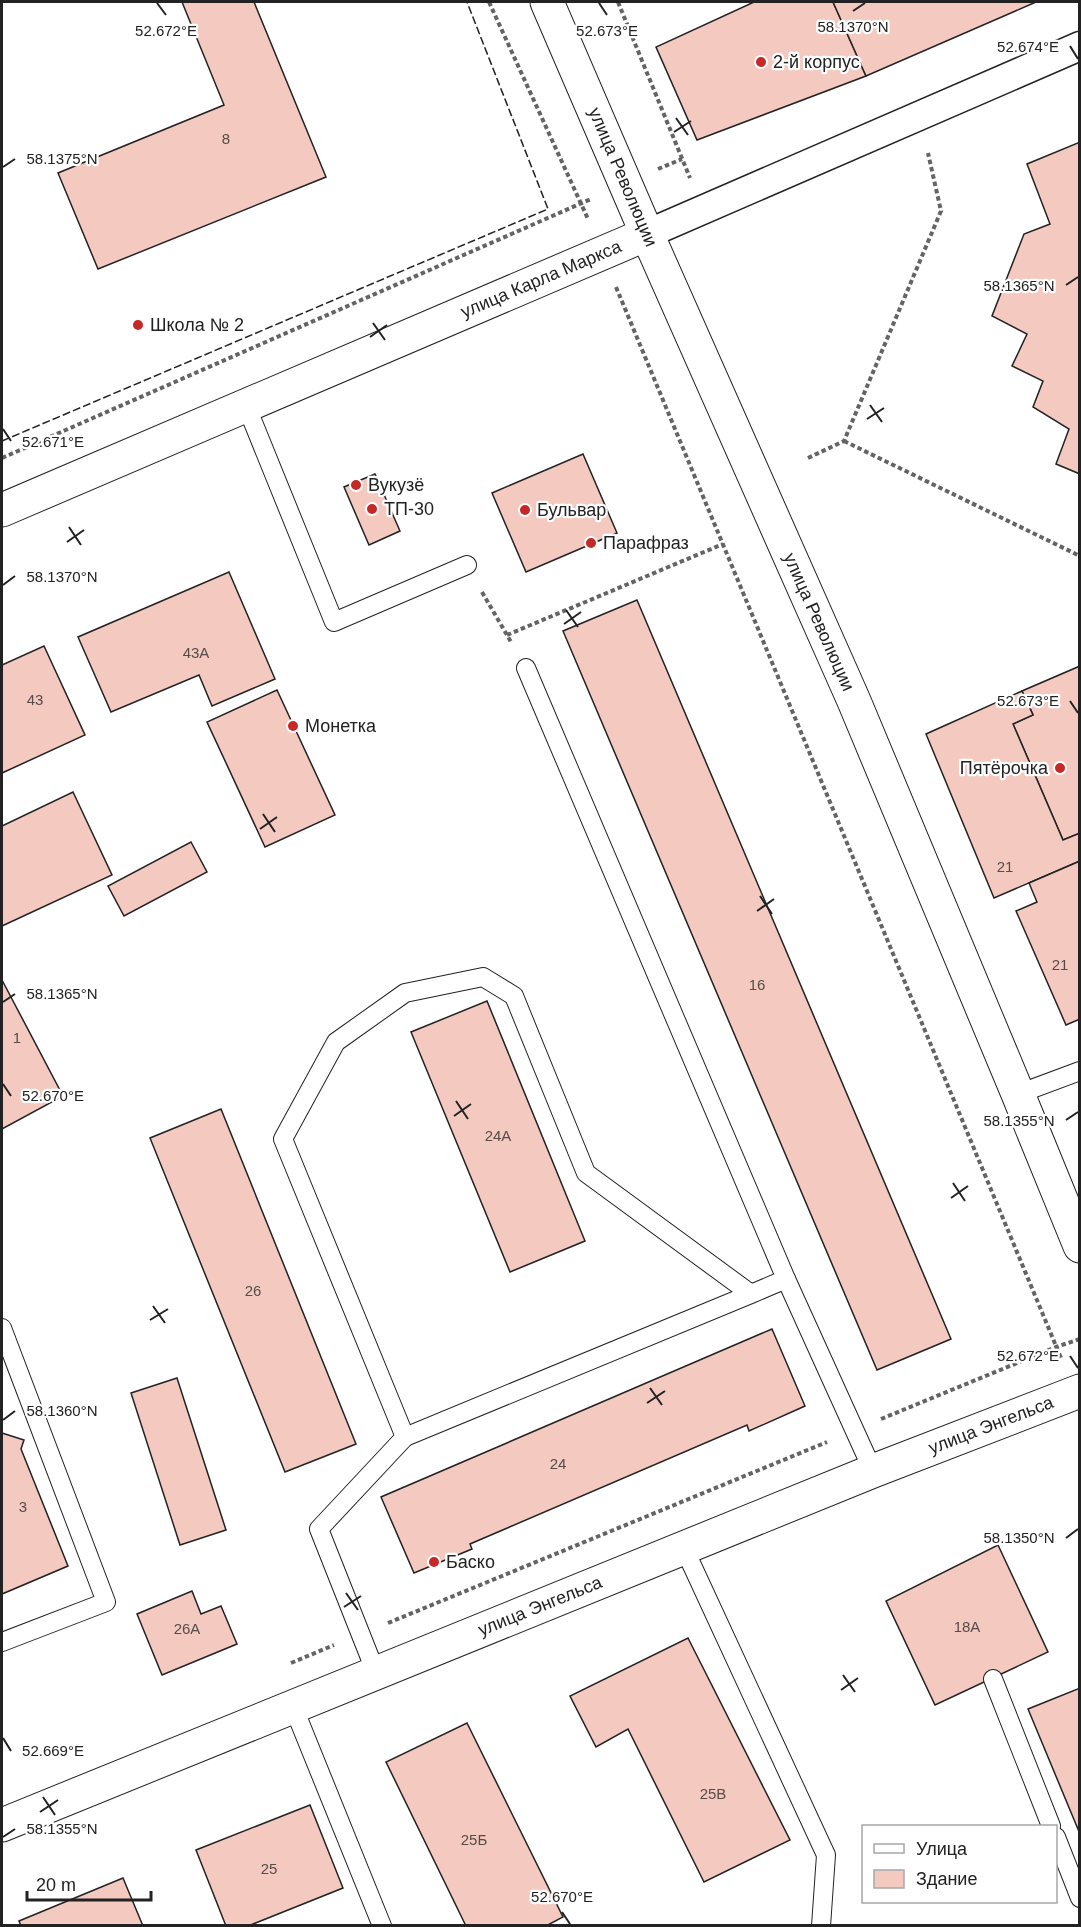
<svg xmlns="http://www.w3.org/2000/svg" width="1081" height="1927" viewBox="0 0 1081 1927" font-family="Helvetica,sans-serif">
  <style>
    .building { fill: #f3c9c0; stroke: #222; stroke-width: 1.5 }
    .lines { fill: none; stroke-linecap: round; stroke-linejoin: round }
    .service-casing { stroke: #222; stroke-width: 20 }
    .pedestrian-casing { stroke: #222; stroke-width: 31 }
    .minor-casing { stroke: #222; stroke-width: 35 }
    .tertiary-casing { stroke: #222; stroke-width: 35 }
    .secondary-casing { stroke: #222; stroke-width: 35 }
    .path { stroke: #646464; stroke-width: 4; stroke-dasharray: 4.5 3; stroke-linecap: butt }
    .service { stroke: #fff; stroke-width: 18 }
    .pedestrian { stroke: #fff; stroke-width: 28 }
    .minor { stroke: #fff; stroke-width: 33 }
    .tertiary { stroke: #fff; stroke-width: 33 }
    .secondary { stroke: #fff; stroke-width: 33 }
    .fence { stroke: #222; stroke-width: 1.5; stroke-dasharray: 8 3; stroke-linecap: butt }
    .ticks { fill: none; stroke: #222; stroke-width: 2 }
    .poi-dot { fill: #c62828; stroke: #fff; stroke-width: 2 }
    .labels { text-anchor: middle; stroke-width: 4.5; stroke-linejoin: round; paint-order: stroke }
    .number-label { font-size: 15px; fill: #564c4a }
    .poi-label { font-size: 18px; fill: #222; stroke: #fff; text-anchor: start }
    .street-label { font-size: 18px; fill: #222; stroke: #fff }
    .ticks-label { font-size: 15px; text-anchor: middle; fill: #222; stroke: #fff; stroke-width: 4.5; stroke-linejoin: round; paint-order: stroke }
  </style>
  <rect width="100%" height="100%" fill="#fff"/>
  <g class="building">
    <polygon points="182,2 254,2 326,177 98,269 58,173 224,105"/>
    <polygon points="754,2 833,2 866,76 697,140 656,47"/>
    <polygon points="833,2 1036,2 866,76"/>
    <polygon points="1080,142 1080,474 1056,464 1069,429 1033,407 1043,381 1012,366 1027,334 992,316 1024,234 1050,224 1027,164"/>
    <polygon points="583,454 617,533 526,572 492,493"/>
    <polygon points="375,474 400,531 369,545 344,487"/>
    <polygon points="229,572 275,679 212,706 199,675 111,712 78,637"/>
    <polygon points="637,600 951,1339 877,1370 563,631"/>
    <polygon points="44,646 85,735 2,773 2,665"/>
    <polygon points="1080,666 1080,833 1063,840 1013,724 1033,715 1022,691"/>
    <polygon points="277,690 335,815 265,847 207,722"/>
    <polygon points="1022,691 1033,715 1013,724 1063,840 1080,833 1080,861 994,898 926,734"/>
    <polygon points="73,792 112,875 2,926 2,826"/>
    <polygon points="191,842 207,872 124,916 108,886"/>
    <polygon points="1080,861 1080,1019 1066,1025 1016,911 1037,902 1029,883"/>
    <polygon points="2,980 63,1096 2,1129"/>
    <polygon points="487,1001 585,1241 510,1272 411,1032"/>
    <polygon points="221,1109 356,1444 285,1472 150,1138"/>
    <polygon points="772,1329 805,1406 749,1431 747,1425 470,1544 472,1549 414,1573 381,1497"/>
    <polygon points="177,1378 226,1530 180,1545 131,1393"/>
    <polygon points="2,1433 24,1440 21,1449 68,1566 2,1594"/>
    <polygon points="998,1545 1048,1652 935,1705 886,1601"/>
    <polygon points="192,1591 201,1614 221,1606 237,1644 162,1675 137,1614"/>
    <polygon points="688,1638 790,1840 704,1882 628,1729 596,1747 570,1696"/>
    <polygon points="1080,1688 1080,1834 1028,1709"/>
    <polygon points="467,1723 563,1917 546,1926 466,1926 386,1762"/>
    <polygon points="310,1805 343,1888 248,1926 226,1926 196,1850"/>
    <polygon points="123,1878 143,1926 21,1926 19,1921"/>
  </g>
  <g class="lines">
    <defs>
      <g id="service">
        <polyline points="246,405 334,622 467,565"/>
        <polyline points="526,668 786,1279 873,1471"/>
        <polyline points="1018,1094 1080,1071"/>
        <polyline points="751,1294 586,1173 514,996 483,977 405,993 336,1042 283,1139 405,1437 751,1294 786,1279"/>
        <polyline points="2,1328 106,1602 2,1642"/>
        <polyline points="684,1548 826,1855 821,1926"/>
        <polyline points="376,1673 319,1529 405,1437"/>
        <polyline points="993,1679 1051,1826"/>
        <polyline points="293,1706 382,1926"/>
        <polyline points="1056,1837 1080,1898"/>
      </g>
      <polyline id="pedestrian" points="647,234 1080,46"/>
      <polyline id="minor" points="2,510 647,234"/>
      <polyline id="tertiary" points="547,2 647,234 854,701 1018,1094 1080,1246"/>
      <polyline id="secondary" points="2,1825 873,1471 1080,1391"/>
    </defs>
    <use href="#service" class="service-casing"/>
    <use href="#pedestrian" class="pedestrian-casing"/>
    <use href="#minor" class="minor-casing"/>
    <use href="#tertiary" class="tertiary-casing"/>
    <use href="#secondary" class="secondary-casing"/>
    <g class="path">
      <polyline points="489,2 588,219"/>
      <polyline points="618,2 690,178"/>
      <polyline points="658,169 682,159"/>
      <polyline points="616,287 1061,1358"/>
      <polyline points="844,441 1080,556"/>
      <polyline points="2,458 591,199"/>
      <polyline points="808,458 844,441 941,211 928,153"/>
      <polyline points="482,592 511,642"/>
      <polyline points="507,635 723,544"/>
      <polyline points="881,1419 1056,1347 1080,1339"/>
      <polyline points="388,1623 827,1442"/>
      <polyline points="291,1663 334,1645"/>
    </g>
    <use href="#service" class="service"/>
    <use href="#pedestrian" class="pedestrian"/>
    <use href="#minor" class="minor"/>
    <use href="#tertiary" class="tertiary"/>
    <use href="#secondary" class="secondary"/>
    <polyline class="fence" points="2,441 548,209 467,2"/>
  </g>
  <path class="ticks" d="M157,3L166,15M599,3L607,15M853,11L865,3M1070,46L1078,59M676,118L688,135M674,132L691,121M3,167L15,159M1066,285L1078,277M373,323L385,340M370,337L387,325M870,405L882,422M867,419L884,408M3,429L11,441M69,527L81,545M67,542L84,530M3,585L15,576M566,610L578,627M564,624L581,612M1070,701L1078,713M263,814L275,832M260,829L277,817M760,896L772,914M757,911L774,899M3,1002L15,994M3,1084L11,1096M456,1101L468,1119M454,1116L471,1104M1066,1120L1078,1112M953,1183L965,1201M951,1198L968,1186M153,1306L165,1323M150,1320L168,1309M1070,1356L1078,1368M650,1388L662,1405M647,1403L665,1391M3,1420L15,1411M1066,1538L1078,1529M346,1593L358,1610M344,1607L361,1596M843,1675L855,1692M841,1690L858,1678M3,1738L11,1751M43,1797L55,1815M40,1812L58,1800M3,1837L15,1829M562,1912L570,1924"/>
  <g class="poi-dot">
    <circle cx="761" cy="62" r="6"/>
    <circle cx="138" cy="325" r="6"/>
    <circle cx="356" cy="485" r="6"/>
    <circle cx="372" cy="509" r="6"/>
    <circle cx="525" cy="510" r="6"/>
    <circle cx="591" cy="543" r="6"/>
    <circle cx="293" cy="726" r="6"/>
    <circle cx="1060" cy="768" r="6"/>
    <circle cx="434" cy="1562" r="6"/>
  </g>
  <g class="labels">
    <g class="number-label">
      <text x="226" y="144">8</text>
      <text x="196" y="658">43А</text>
      <text x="35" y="705">43</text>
      <text x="1005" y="872">21</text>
      <text x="1060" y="970">21</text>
      <text x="757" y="990">16</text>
      <text x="17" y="1043">1</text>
      <text x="498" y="1141">24А</text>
      <text x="253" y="1296">26</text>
      <text x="558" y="1469">24</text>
      <text x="23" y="1512">3</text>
      <text x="967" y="1632">18А</text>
      <text x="187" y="1634">26А</text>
      <text x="713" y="1799">25В</text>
      <text x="474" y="1845">25Б</text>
      <text x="269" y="1874">25</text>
    </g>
    <g class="poi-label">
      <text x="773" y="68">2-й корпус</text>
      <text x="150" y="331">Школа № 2</text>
      <text x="368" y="491">Вукузё</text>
      <text x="384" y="515">ТП-30</text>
      <text x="537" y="516">Бульвар</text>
      <text x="603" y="549">Парафраз</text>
      <text x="305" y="732">Монетка</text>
      <text x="1048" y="774" text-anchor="end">Пятёрочка</text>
      <text x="446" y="1568">Баско</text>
    </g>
    <g class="street-label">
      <text transform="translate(623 177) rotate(67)" y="6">улица Революции</text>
      <text transform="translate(541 279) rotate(-23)" y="6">улица Карла Маркса</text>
      <text transform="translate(819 622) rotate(66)" y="6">улица Революции</text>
      <text transform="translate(991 1425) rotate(-21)" y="6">улица Энгельса</text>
      <text transform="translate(540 1606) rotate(-22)" y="6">улица Энгельса</text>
    </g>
  </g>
  <g class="ticks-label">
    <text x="853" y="32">58.1370°N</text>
    <text x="166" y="36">52.672°E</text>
    <text x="607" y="36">52.673°E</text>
    <text x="1028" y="52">52.674°E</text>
    <text x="62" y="164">58.1375°N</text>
    <text x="1019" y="291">58.1365°N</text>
    <text x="53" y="447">52.671°E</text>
    <text x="62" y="582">58.1370°N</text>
    <text x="1028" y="706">52.673°E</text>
    <text x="62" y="999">58.1365°N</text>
    <text x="53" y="1101">52.670°E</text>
    <text x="1019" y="1126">58.1355°N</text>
    <text x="1028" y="1361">52.672°E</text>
    <text x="62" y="1416">58.1360°N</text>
    <text x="1019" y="1543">58.1350°N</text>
    <text x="53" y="1756">52.669°E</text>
    <text x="62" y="1834">58.1355°N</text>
    <text x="562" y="1902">52.670°E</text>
  </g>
  <rect width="1081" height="1927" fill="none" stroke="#222222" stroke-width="6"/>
  <rect x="862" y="1825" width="195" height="78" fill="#ffffff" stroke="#a7a7a7" stroke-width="1.5"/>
  <rect x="874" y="1844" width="30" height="9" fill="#ffffff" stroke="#a7a7a7" stroke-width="1.5"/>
  <text x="916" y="1855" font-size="18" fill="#222222">Улица</text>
  <rect x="874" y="1870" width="30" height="18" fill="#f3c9c0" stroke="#a7a7a7" stroke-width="1.5"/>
  <text x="916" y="1885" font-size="18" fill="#222222">Здание</text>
  <path d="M27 1891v9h124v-9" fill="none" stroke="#222222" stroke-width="3"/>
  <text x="36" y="1891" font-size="18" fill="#222222" stroke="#ffffff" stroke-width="4.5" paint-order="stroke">20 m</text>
</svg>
